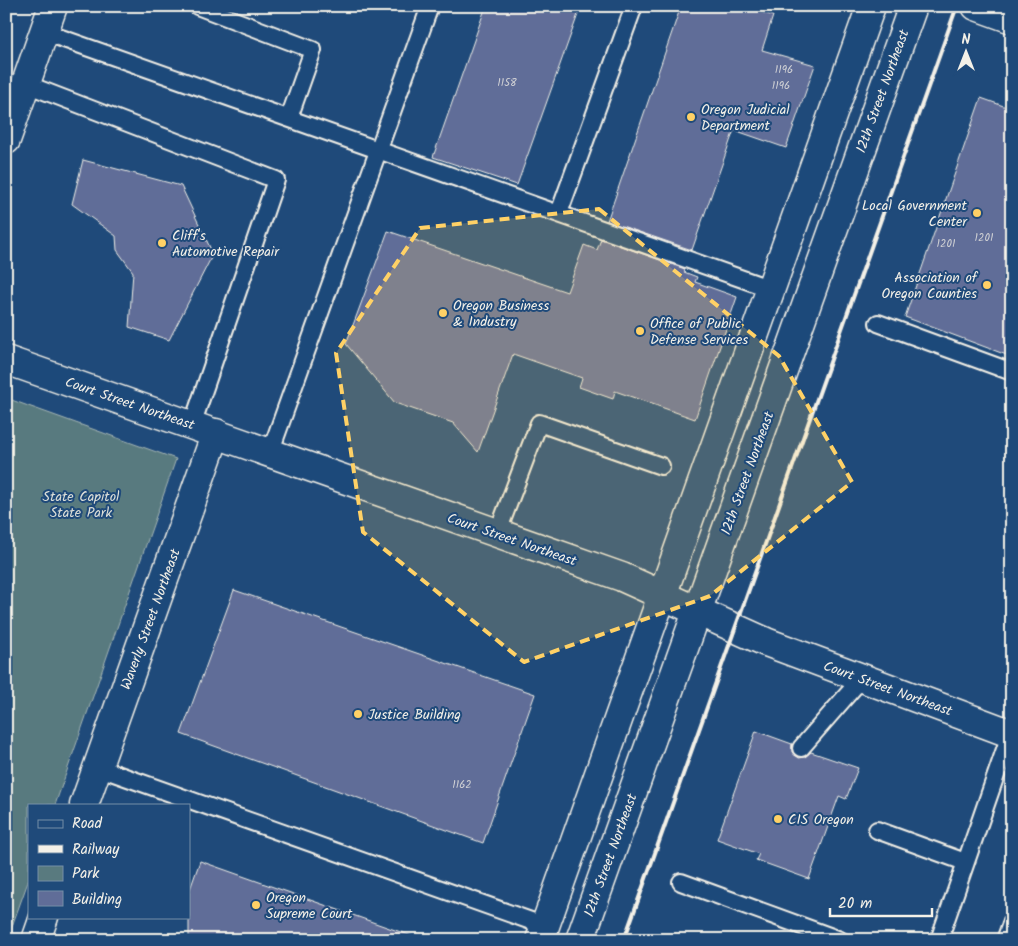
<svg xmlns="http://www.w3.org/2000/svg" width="1018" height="946" viewBox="0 0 1018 946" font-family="Kalam,sans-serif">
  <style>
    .green { fill: #597a7f; stroke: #a6b6b4 }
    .building { fill: #606d98; stroke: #f4f1e8 }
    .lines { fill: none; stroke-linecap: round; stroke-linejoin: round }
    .lane-casing { stroke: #f4f1e8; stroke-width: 20 }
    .street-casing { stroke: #f4f1e8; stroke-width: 31 }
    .secondary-casing { stroke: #f4f1e8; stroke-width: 31 }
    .primary-casing { stroke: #f4f1e8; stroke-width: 31 }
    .lane { stroke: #1f4a7a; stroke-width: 16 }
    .street { stroke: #1f4a7a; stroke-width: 28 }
    .secondary { stroke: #1f4a7a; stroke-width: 28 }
    .primary { stroke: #1f4a7a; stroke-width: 28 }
    .rail { stroke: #f4f1e8; stroke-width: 4 }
    .marked { fill: #ffd166; fill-opacity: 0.2; stroke: #ffd166; stroke-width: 4; stroke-dasharray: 10 6; stroke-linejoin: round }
    .poi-dot { fill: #ffd166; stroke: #1f4a7a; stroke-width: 2 }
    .labels { text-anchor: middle; stroke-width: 4; stroke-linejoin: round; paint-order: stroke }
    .number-label { font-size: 11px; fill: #cfd0d4 }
    .street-label { font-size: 14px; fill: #f4f1e8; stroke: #1f4a7a }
    .poi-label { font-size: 14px; fill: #f4f1e8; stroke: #1f4a7a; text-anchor: start }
    .park-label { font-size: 14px; fill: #dddfd8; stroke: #1f4a7a }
  </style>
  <rect width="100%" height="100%" fill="#1f4a7a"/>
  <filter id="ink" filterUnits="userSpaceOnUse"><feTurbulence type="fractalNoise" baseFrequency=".02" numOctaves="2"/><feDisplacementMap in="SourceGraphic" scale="10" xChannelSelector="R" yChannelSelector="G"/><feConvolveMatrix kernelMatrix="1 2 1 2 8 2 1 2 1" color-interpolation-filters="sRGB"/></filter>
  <g filter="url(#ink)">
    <polygon class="green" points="6,398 176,459 55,805 29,805 29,879 7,940"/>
    <g class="building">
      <polygon points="486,6 581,6 517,185 433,157"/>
      <polygon points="681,6 744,6 773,16 762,50 815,65 786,148 734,130 692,250 607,221"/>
      <polygon points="981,98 1012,109 1012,357 905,317"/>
      <polygon points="83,160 181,186 213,254 169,340 129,327 133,272 117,250 116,236 72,204"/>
      <polygon points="388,231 567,292 584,245 597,250 601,239 685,269 684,272 697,277 695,282 737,297 695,419 615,391 613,399 579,387 582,378 513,354 478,452 453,423 395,403 346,344"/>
      <polygon points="234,590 535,694 483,843 181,734"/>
      <polygon points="756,731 792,744 792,752 799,758 805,757 811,752 858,768 846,799 839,796 809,879 756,860 759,854 717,839"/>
      <polygon points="200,861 412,936 411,940 189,940 189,892"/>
    </g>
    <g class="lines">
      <defs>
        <g id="lane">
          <polyline points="197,6 313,50 289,118"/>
          <polyline points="44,32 771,289"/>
          <polyline points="26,84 276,180 192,425"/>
          <polyline points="559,213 634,6"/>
          <polyline points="878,323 1012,372"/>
          <polyline points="270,453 430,6"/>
          <polyline points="497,534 539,423 661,466"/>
          <polyline points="801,748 861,679"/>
          <polyline points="97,767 545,926"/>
          <polyline points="877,830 965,862"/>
          <polyline points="681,882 840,940"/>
          <polyline points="939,940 1012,729"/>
          <polyline points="1005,940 1012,921"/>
        </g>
        <g id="street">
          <polyline points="976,6 1012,19"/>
          <polyline points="84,805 216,433"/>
          <polyline points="36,940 44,917"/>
        </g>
        <g id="secondary">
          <polyline points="6,140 53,6"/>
          <polyline points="6,360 622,577 766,642 1012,734"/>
        </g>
        <g id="primary">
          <polyline points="540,940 871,6"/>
          <polyline points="580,940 913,6"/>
        </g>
      </defs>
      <use href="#lane" class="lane-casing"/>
      <use href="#street" class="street-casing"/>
      <use href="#secondary" class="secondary-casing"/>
      <use href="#primary" class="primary-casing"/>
      <use href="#lane" class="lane"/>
      <use href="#street" class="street"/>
      <use href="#secondary" class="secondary"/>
      <use href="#primary" class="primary"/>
      <polyline class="rail" points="624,940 957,6"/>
    </g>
  </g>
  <path class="marked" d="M599,209L779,356L852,482L710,596L524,662L363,532L336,353L420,228Z"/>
  <g class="poi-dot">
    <circle cx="691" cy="117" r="5"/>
    <circle cx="977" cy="213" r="5"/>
    <circle cx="162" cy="243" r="5"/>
    <circle cx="987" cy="285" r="5"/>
    <circle cx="443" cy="313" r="5"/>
    <circle cx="640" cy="331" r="5"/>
    <circle cx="358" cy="714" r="5"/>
    <circle cx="778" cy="819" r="5"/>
    <circle cx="256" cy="905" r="5"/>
  </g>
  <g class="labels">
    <g class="number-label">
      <text x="784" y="73">1196</text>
      <text x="507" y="86">1158</text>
      <text x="781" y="89">1196</text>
      <text x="984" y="241">1201</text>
      <text x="946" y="247">1201</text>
      <text x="462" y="788">1162</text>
    </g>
    <g class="street-label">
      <text transform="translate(882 91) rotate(-70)" y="5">12th Street Northeast</text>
      <text transform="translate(130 403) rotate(19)" y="5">Court Street Northeast</text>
      <text transform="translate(747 473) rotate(-70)" y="5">12th Street Northeast</text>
      <text transform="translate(512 539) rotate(19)" y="5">Court Street Northeast</text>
      <text transform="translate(150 619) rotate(-70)" y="5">Waverly Street Northeast</text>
      <text transform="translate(888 688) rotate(20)" y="5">Court Street Northeast</text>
      <text transform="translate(610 855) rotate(-70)" y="5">12th Street Northeast</text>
    </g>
    <g class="poi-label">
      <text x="701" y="114">Oregon Judicial<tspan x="701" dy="16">Department</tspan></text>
      <text x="967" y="210" text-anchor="end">Local Government<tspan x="967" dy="16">Center</tspan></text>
      <text x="172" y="240">Cliff's<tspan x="172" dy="16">Automotive Repair</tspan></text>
      <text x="977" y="282" text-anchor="end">Association of<tspan x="977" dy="16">Oregon Counties</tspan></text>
      <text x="453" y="310">Oregon Business<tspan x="453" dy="16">&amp; Industry</tspan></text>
      <text x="650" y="328">Office of Public<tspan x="650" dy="16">Defense Services</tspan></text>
      <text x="368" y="719">Justice Building</text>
      <text x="788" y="824">CIS Oregon</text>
      <text x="266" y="902">Oregon<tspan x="266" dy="16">Supreme Court</tspan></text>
    </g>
    <g class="park-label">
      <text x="81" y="501">State Capitol<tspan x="81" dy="16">State Park</tspan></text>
    </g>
  </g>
  <rect width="1018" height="946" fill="none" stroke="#1f4a7a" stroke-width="25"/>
  <rect x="12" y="12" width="993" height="921" fill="none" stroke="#f4f1e8" stroke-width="2" filter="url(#ink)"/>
  <rect x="28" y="804" width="162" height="115" fill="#1f4a7a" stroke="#748da6"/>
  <rect x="38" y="820" width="25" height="8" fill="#1f4a7a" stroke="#748da6"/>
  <text x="72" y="828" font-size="15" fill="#f4f1e8">Road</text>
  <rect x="38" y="845" width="25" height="8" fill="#f4f1e8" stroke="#748da6"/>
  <text x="72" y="854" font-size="15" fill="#f4f1e8">Railway</text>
  <rect x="38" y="866" width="25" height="15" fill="#597a7f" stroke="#748da6"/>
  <text x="72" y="878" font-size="15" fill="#f4f1e8">Park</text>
  <rect x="38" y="891" width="25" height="15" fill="#606d98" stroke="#748da6"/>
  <text x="72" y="904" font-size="15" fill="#f4f1e8">Building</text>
  <g transform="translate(966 52)" stroke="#1f4a7a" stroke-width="4" paint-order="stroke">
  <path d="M0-4L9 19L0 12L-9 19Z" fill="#f4f1e8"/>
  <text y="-8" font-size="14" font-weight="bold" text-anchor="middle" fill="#f4f1e8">N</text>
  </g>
  <path d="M830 908v8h102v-8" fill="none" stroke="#f4f1e8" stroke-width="2.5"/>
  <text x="838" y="908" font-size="15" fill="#f4f1e8" stroke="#1f4a7a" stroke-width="4" paint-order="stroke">20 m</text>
</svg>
